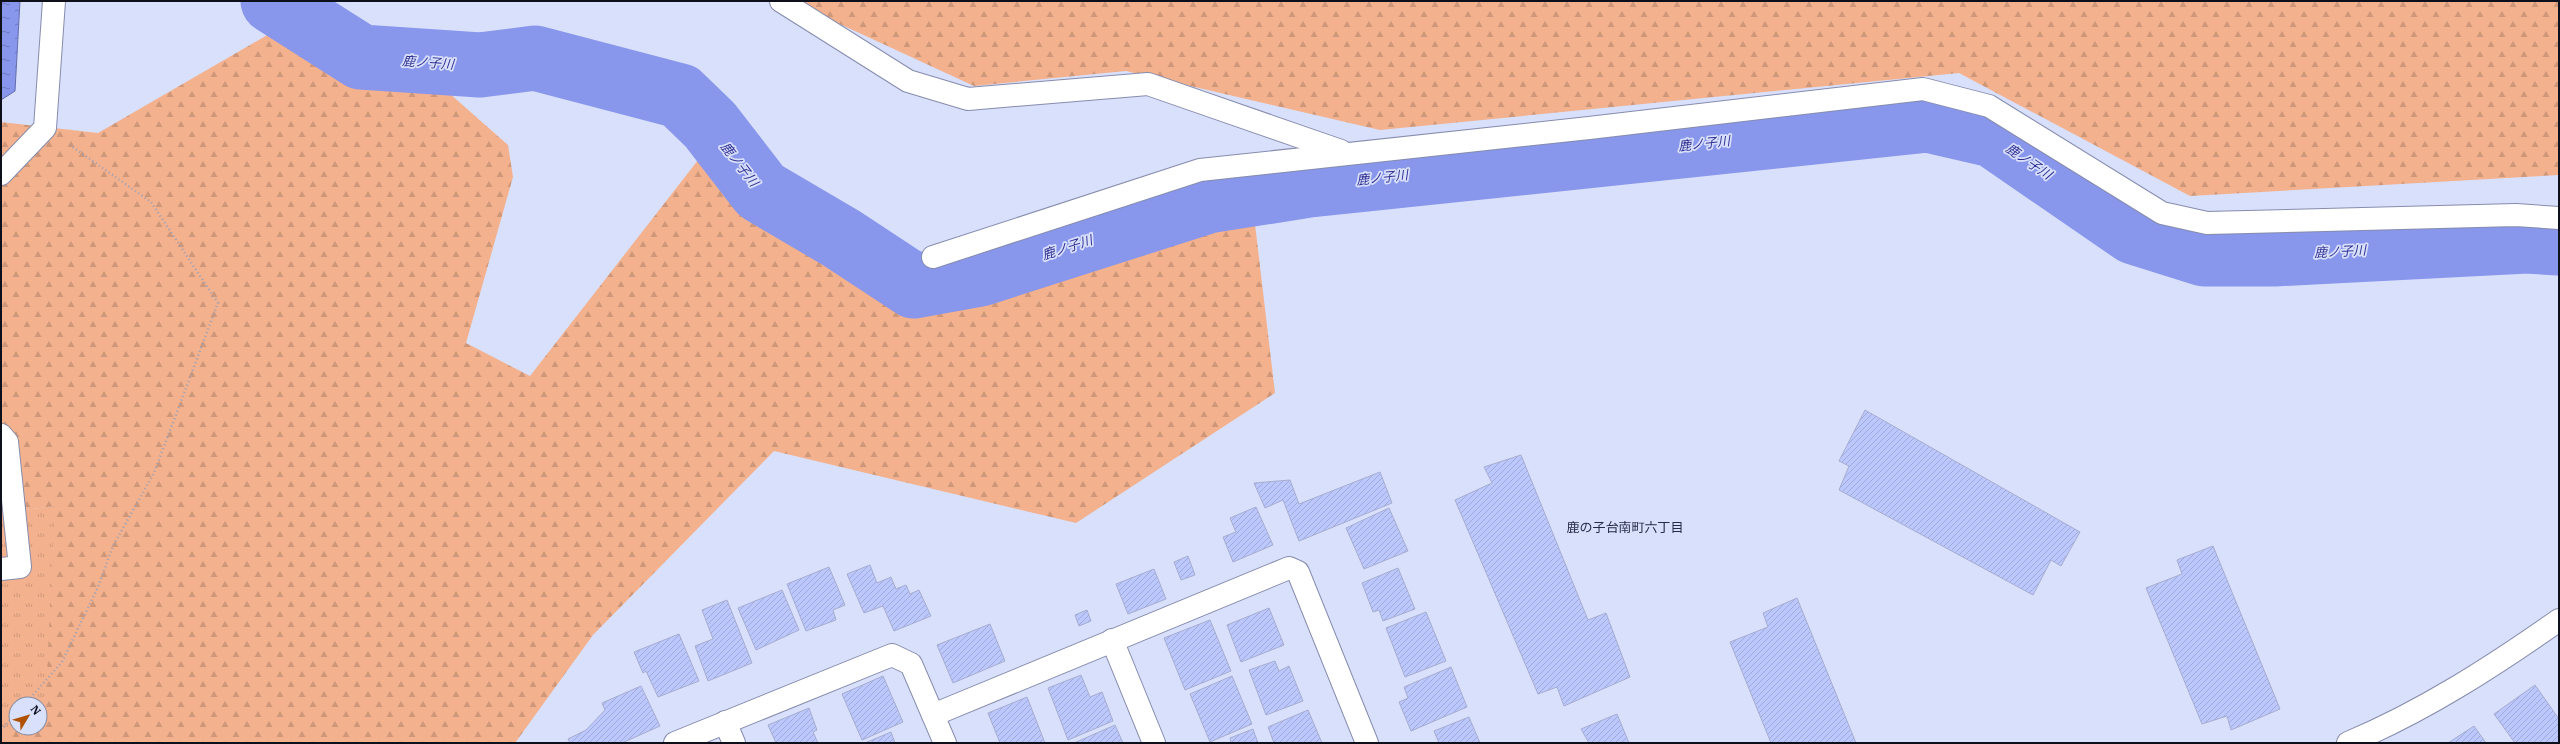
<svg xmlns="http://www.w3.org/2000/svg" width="2560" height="744" viewBox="0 0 2560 744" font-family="'IBM Plex Serif','Noto Sans JP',serif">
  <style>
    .grass { fill: url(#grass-tufts); fill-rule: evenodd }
    .forest { fill: url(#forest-firs) }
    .water { fill: url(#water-ripples); stroke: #636ead }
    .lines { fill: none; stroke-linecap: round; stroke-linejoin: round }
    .river { stroke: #8896ec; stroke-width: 65 }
    .building { fill: url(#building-hatch); stroke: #a6adcf }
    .street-casing { stroke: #868cad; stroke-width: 24 }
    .path { stroke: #9aa0b7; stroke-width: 2.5; stroke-dasharray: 1 3; stroke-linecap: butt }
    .street { stroke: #fff; stroke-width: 22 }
    .labels { text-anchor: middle; stroke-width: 3.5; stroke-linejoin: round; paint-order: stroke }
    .water-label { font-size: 13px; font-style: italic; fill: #303092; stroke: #d9e0fc }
    .neighbourhood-label { font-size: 13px; fill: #262b45; stroke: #d9e0fc }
  </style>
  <defs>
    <pattern id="grass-tufts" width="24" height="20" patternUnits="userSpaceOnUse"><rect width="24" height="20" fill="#f3b18d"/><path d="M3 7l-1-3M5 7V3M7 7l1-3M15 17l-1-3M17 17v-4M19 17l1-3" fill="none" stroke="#cf9779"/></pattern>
    <pattern id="forest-firs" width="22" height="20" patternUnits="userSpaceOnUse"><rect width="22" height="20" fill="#f3b18d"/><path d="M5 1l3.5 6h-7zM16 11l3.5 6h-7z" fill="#cf9779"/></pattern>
    <pattern id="water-ripples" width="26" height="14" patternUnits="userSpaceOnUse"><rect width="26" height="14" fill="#8896ec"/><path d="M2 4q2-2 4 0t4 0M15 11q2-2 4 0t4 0" fill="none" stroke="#6e79be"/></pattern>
    <pattern id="building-hatch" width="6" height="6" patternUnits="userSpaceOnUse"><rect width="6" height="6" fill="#bcc7fd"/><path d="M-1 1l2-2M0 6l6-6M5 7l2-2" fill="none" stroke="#a0aad8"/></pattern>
  </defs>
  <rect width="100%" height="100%" fill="#d9e0fc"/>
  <path class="grass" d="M107,499L110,723L1,743V513ZM16,704H40V728H16Z"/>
  <g class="forest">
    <polygon points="790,1 2559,1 2559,175 2190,196 1959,73 1380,130 1126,71 974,86"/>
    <polygon points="281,27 441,86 508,145 513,177 466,343 530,376 716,137 942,290 1255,224 1275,393 1076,523 774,451 593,635 515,743 1,743 1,730 16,725 16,728 40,728 40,716 45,714 55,506 1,513 1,122 98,133"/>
  </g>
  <polygon class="water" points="1,1 20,1 15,91 1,100"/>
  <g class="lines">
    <polyline class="river" points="273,1 361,57 480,65 535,58 680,96 710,125 761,191 841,238 914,286 980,274 1208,201 1310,185 1928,120 1993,135 2134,232 2204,254 2275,254 2527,241 2559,243"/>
  </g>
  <g class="building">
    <polygon points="1865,410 2080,532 2061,566 2051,560 2033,595 1839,490 1849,466 1839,461"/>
    <polygon points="1521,455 1588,620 1606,613 1630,677 1564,706 1557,687 1538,694 1455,500 1492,483 1484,467"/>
    <polygon points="1380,472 1392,503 1299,541 1283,500 1265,508 1254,483 1290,480 1299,504"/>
    <polygon points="1256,507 1273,545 1233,562 1223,537 1236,532 1230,518"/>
    <polygon points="1389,508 1408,551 1364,569 1346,528"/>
    <polygon points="2213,546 2280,709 2231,730 2227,716 2202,724 2146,588 2182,574 2177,560"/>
    <polygon points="1188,556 1195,575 1181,580 1174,562"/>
    <polygon points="870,565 877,583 891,577 896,589 906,585 910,594 919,590 931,616 894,631 883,606 864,613 847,574"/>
    <polygon points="829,567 845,605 833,610 836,620 806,631 787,584"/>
    <polygon points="1398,568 1415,609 1383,621 1379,610 1373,612 1362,583"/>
    <polygon points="1154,569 1166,599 1128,614 1116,584"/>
    <polygon points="782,590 799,630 756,650 738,608"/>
    <polygon points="1797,598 1856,743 1771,743 1730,642 1768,627 1763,613"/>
    <polygon points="727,600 752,663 708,681 695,646 713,639 702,610"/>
    <polygon points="1269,608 1284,645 1241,662 1227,625"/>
    <polygon points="1087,610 1091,621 1079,626 1075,615"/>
    <polygon points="1426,612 1446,661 1405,677 1386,628"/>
    <polygon points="1210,620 1231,671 1185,690 1164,638"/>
    <polygon points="990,624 1005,661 953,683 937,645"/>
    <polygon points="679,634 699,681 658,697 646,671 643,673 634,652"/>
    <polygon points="1275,661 1279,671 1289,666 1303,701 1266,715 1249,670"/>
    <polygon points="1451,667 1467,707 1411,731 1399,702 1408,698 1404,687"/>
    <polygon points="1081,675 1090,697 1102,692 1113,721 1068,740 1048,688"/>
    <polygon points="883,676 903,722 862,740 842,694"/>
    <polygon points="1232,676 1252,724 1210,742 1190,694"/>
    <polygon points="2535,685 2559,719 2559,741 2557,743 2515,743 2494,714"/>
    <polygon points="641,686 660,726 622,743 570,743 568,739 586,730 605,710 602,703"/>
    <polygon points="1027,697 1045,743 1000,743 988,713"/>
    <polygon points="809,708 817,730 813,732 818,743 776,743 768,725"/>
    <polygon points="1308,710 1322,743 1274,743 1268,727"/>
    <polygon points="1617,714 1629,743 1589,743 1581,729"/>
    <polygon points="1469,717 1480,743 1439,743 1434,731"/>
    <polygon points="1115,725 1123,743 1074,743"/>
    <polygon points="2474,726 2486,743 2448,743"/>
    <polygon points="1253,729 1258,743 1231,743 1230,738"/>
    <polygon points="891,732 895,743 865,743"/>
  </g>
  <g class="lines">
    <defs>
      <g id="street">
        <polyline points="781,1 908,81 968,99 1148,84 1341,151"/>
        <polyline points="1,174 45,128 54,1"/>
        <polyline points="933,257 1200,170 1589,128 1923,89 1989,106 2162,213 2207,223 2516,215 2559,218"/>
        <polyline points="1,435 7,442 20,567 1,569"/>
        <polyline points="1112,640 1154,743"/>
        <polyline points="933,715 1289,568 1298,572 1367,743"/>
        <polyline points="725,722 734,743"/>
        <polyline points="675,743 892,655 911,664 945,743"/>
        <path d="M2348,743C2424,711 2492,667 2559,620"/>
      </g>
    </defs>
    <use href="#street" class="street-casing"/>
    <g class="path">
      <polyline points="25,704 62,662 98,587 113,546 154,473 218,303 151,202 70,145"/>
      <polyline points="1,730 16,714"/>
    </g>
    <use href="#street" class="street"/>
  </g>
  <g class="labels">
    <g class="water-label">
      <text transform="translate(428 62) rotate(4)" y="5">鹿ノ子川</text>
      <text transform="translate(1704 143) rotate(-6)" y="5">鹿ノ子川</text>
      <text transform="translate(2029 161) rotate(34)" y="5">鹿ノ子川</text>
      <text transform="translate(740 164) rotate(52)" y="5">鹿ノ子川</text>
      <text transform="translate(1382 177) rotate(-6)" y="5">鹿ノ子川</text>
      <text transform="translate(1067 247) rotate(-18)" y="5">鹿ノ子川</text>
      <text transform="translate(2340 251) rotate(-3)" y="5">鹿ノ子川</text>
    </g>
    <g class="neighbourhood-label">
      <text x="1625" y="532">鹿の子台南町六丁目</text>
    </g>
  </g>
  <rect width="2560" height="744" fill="none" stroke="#0d0f1b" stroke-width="4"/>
  <g transform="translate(28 716) rotate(52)"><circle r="19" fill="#d9e0fc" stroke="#878ca2"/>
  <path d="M0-3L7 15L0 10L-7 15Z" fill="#b05100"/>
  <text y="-6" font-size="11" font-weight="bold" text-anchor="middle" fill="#0d0f1b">N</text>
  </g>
</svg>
